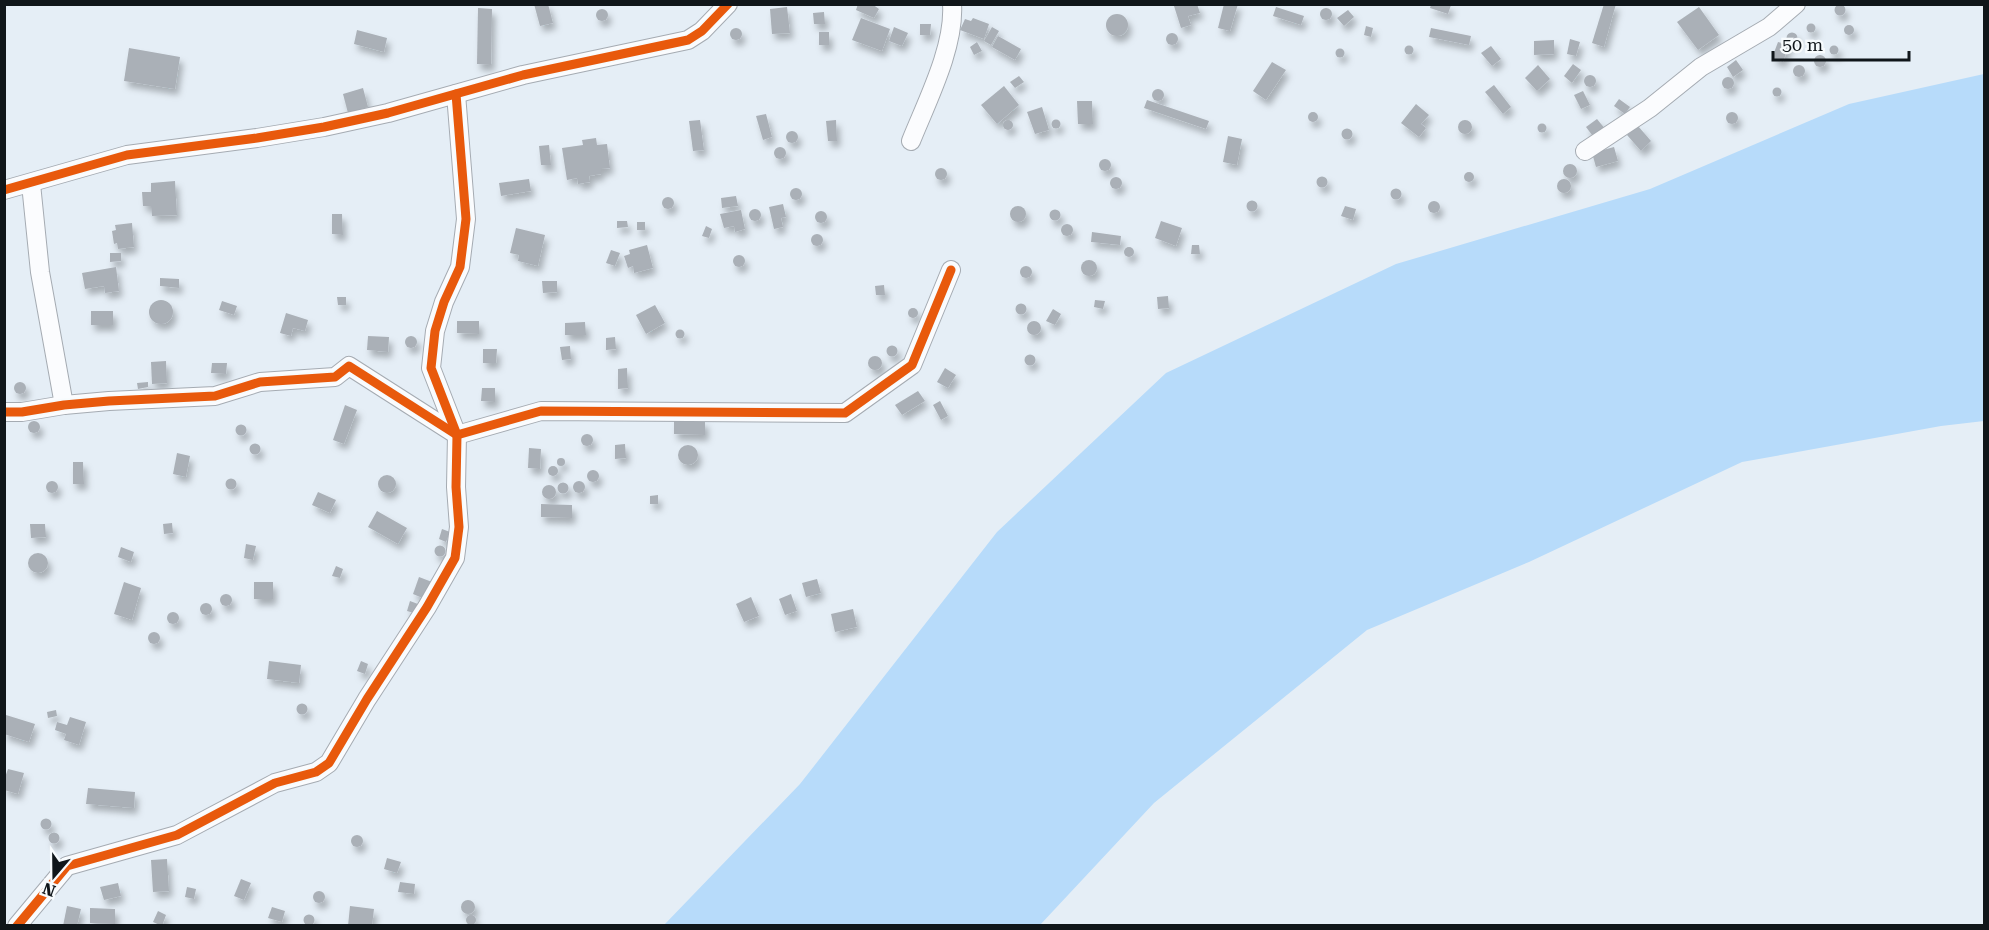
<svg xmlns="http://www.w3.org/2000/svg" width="1989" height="930" viewBox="0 0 1989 930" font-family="'Roboto Serif',serif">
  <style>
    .water { fill: #b7dbfa }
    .building { fill: #aab0b7; filter: url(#shadow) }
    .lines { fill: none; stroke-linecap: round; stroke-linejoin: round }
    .minor-casing { stroke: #a5abb2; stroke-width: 20 }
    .minor { stroke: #fbfcfe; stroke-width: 18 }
    .cycleway-casing { stroke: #f7fbfd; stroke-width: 13 }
    .cycleway { stroke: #e8590c; stroke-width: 9 }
  </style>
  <defs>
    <filter id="shadow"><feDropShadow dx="3.5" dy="6" stdDeviation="3" flood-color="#0004"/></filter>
  </defs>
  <rect width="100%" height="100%" fill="#e5eef6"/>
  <polygon class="water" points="1984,74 1984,421 1941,426 1742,462 1529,562 1367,630 1154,803 1040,925 664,925 800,784 997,532 1166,373 1396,264 1650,189 1849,104"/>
  <g class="building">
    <polygon points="534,4 548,4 553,23 540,26"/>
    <polygon points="858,4 872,4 879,9 874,18 856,10"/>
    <polygon points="1179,4 1197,4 1200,13 1188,16 1191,25 1181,28 1174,6"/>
    <polygon points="1224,4 1238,4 1230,31 1218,28"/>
    <polygon points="1604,4 1616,4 1604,47 1592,43"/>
    <circle cx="1840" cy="10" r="5.5"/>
    <polygon points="1431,5 1451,5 1448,14 1430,8"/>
    <polygon points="787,7 790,33 772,34 770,9"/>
    <polygon points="1276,7 1304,16 1301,25 1273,16"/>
    <polygon points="1699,7 1719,35 1698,50 1677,22"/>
    <circle cx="1326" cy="14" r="6"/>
    <polygon points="478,8 492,9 491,65 477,64"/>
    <circle cx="602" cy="15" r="6"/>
    <polygon points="1348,10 1354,17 1344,26 1337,18"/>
    <polygon points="824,12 825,24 814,24 813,13"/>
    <circle cx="1117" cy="25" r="11"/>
    <polygon points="861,18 890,29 882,51 852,40"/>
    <polygon points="973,18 989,24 984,39 960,30 965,19 971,21"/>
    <circle cx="1811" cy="28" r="4.5"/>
    <polygon points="920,24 931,24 930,35 920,35"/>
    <circle cx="1849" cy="30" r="5"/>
    <polygon points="1366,26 1373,28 1371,37 1364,35"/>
    <polygon points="894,27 908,33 902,46 889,41"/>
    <polygon points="992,27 999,31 991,45 984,41"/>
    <circle cx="736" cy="34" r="6"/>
    <polygon points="1431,28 1471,36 1469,45 1429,37"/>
    <polygon points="357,30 387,38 384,52 354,44"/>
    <rect x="819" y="32" width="10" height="13"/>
    <circle cx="1172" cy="39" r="6"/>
    <circle cx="1792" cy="38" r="5.5"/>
    <polygon points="998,36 1021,49 1015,60 992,47"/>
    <polygon points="1570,39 1580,42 1576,56 1567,54"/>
    <polygon points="1554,40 1554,54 1534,55 1534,41"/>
    <polygon points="977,42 982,51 974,55 970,47"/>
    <polygon points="1778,42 1789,45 1783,62 1772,58"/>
    <circle cx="1409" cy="50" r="4.5"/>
    <circle cx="1834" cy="50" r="4.5"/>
    <polygon points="1491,46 1501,59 1492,66 1481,53"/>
    <polygon points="129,48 180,57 175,89 124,81"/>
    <circle cx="1340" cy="53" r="4.5"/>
    <circle cx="1820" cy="61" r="6"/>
    <polygon points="1736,60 1743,70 1733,77 1727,67"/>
    <polygon points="1272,62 1286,70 1266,100 1253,91"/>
    <polygon points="1573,64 1581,70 1572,83 1564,76"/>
    <circle cx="1799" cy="71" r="6"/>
    <polygon points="1538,65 1550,79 1537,91 1525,78"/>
    <circle cx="1590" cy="81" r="6"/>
    <polygon points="1019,76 1024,82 1015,88 1010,82"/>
    <circle cx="1728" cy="83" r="6"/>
    <polygon points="1494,85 1511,107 1503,114 1485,92"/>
    <polygon points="1004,86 1019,105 997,124 981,105"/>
    <circle cx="1777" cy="92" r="4.5"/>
    <polygon points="363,88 368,107 348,113 343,94"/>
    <circle cx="1158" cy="95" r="6"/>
    <polygon points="1583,91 1590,105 1581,109 1574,95"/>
    <polygon points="1619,99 1630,107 1625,114 1614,106"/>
    <polygon points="1147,100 1209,121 1206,129 1144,108"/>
    <polygon points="1077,101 1092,101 1093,124 1078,124"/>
    <polygon points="1416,104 1429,115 1421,124 1426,128 1419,137 1401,123"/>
    <polygon points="1042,107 1049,130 1035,134 1027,112"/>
    <circle cx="1732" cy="118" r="6"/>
    <circle cx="1313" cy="117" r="5"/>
    <polygon points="766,114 772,137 763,140 756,116"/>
    <polygon points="1597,119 1606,130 1595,139 1586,127"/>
    <circle cx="1056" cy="124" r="4.5"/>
    <circle cx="1008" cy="125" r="5"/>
    <polygon points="700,120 704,150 693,151 689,121"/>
    <polygon points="836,120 837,141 828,141 826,121"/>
    <circle cx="1465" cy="127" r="7"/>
    <circle cx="1542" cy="128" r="4.5"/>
    <polygon points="1638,126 1651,141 1641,151 1627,135"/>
    <circle cx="1347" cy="134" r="5.5"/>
    <circle cx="792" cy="137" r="6"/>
    <polygon points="1228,136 1242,139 1237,165 1223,162"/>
    <polygon points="596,138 597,145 607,144 610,168 601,169 601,174 589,176 590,182 578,184 577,178 567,180 562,148 583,145 582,140"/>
    <polygon points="549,145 551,165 541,165 539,146"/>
    <circle cx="780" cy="153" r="6"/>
    <polygon points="1614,147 1618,161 1596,167 1592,153"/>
    <circle cx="1105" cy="165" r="6"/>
    <circle cx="1570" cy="171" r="7"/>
    <circle cx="941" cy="174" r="6"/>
    <circle cx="1469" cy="177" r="5"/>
    <circle cx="1322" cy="182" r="5.5"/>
    <circle cx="1116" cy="183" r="6"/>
    <circle cx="1564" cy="186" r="7"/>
    <polygon points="529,179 531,191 501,196 499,183"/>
    <polygon points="175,181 177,215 152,216 151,206 143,206 142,192 151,192 151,183"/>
    <circle cx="796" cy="194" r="6"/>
    <circle cx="1396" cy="194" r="5.5"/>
    <polygon points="736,196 738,206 722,208 721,198"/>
    <circle cx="668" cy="203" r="6"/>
    <circle cx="1252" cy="206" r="5.5"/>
    <circle cx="1434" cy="207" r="6"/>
    <polygon points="783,204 786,217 781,218 783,227 774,229 769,207"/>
    <polygon points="1345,206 1356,209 1353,220 1341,216"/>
    <circle cx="1018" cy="214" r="8"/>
    <circle cx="755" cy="215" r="6"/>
    <circle cx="1055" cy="215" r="5.5"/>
    <polygon points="741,210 745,229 735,232 734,226 724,228 720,214"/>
    <circle cx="821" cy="217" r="6"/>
    <polygon points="332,214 342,214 343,235 332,234"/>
    <polygon points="617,221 627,221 628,227 617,228"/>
    <polygon points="1161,221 1182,228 1176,246 1155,238"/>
    <rect x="637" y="222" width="8" height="8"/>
    <polygon points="132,223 134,247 118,249 117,243 114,244 112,231 116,230 115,225"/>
    <circle cx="1067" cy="230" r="6"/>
    <polygon points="706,226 712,229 709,238 702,236"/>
    <polygon points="516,228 545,235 538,266 518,261 519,255 510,253"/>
    <polygon points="1092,232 1121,236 1120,245 1091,242"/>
    <circle cx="817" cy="240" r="6"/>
    <polygon points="647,245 653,268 634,273 633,266 628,268 624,256 630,254 629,250"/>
    <polygon points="1192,245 1199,245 1200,254 1191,254"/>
    <circle cx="1129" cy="252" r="5"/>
    <polygon points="611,250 620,253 615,266 606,263"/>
    <polygon points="110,253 121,253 121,261 110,262"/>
    <circle cx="739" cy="261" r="6"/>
    <circle cx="1089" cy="268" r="8"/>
    <circle cx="1026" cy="272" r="6"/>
    <polygon points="116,267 119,291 105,293 104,286 85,289 82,273"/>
    <polygon points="160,278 179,279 179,288 160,286"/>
    <polygon points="542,281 557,281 557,292 543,293"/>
    <polygon points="884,285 885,295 876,295 875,286"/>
    <polygon points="1168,296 1169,308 1158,309 1157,297"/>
    <polygon points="337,297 346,297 346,305 338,305"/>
    <circle cx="161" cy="312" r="12"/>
    <polygon points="1095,300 1105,301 1103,309 1094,307"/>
    <polygon points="222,301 237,306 234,315 219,310"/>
    <circle cx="1021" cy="309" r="5.5"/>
    <polygon points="655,305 665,323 646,334 636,315"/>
    <circle cx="913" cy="313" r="5"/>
    <polygon points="1053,309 1061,314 1055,325 1046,321"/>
    <rect x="91" y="311" width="22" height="14"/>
    <polygon points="286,313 308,320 305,331 293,328 291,336 280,333"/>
    <polygon points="457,321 479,321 479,334 457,333"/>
    <circle cx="1034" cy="328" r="7"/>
    <polygon points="585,322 586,335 565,335 565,323"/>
    <circle cx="680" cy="334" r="4.5"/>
    <circle cx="411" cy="342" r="6"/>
    <polygon points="368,336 389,337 388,352 367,350"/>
    <polygon points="615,337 616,349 606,350 606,338"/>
    <circle cx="892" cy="351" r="5.5"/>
    <polygon points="570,346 571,359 562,360 560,347"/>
    <polygon points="483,349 497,349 496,363 483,363"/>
    <circle cx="1030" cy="360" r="5.5"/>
    <circle cx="875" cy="363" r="7"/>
    <polygon points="166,361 167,383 152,384 151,362"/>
    <polygon points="212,363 227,363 226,374 211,373"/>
    <polygon points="627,368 628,388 618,389 618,369"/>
    <polygon points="945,368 956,375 948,388 937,382"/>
    <circle cx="20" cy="388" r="6"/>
    <polygon points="148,382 148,387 138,389 137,383"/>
    <polygon points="482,388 495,388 495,402 481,401"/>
    <polygon points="918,391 925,401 902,415 895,405"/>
    <polygon points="940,401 948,416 941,420 933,405"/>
    <polygon points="345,405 357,410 344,444 333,440"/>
    <polygon points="674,420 705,421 705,435 674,434"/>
    <circle cx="34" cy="427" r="6"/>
    <circle cx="241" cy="430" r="5.5"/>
    <circle cx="587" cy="440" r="6"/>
    <circle cx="255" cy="449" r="5.5"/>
    <polygon points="625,444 626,458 615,459 615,445"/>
    <circle cx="688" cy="455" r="10"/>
    <polygon points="529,448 541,449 540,469 528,468"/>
    <polygon points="177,453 190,456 186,477 173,474"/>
    <circle cx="561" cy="462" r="4"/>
    <polygon points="73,462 83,462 84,484 73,484"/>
    <circle cx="553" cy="471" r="5"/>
    <circle cx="593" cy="476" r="6"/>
    <circle cx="387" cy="484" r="9"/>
    <circle cx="231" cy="484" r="5.5"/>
    <circle cx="579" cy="487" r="6"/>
    <circle cx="52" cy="487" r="6"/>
    <circle cx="563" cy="488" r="5.5"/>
    <circle cx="549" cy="492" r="7"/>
    <polygon points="318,492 336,500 330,513 312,505"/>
    <polygon points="658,495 658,504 650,504 650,496"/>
    <polygon points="541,504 572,505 572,518 541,517"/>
    <polygon points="377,511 407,528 398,544 368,527"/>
    <polygon points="172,523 173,533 164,534 163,524"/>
    <polygon points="30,524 45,524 46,537 31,538"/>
    <polygon points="442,529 450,532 446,542 439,539"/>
    <polygon points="246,544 256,546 253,560 244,558"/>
    <circle cx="440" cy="551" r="5.5"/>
    <polygon points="121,547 134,552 131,562 118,557"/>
    <circle cx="38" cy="563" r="10"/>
    <polygon points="336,566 343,569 340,578 332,576"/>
    <polygon points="419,577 432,582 425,599 413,594"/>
    <polygon points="817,579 821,593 806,597 802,583"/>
    <polygon points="124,582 141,588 132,620 114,614"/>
    <rect x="254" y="582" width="19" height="17"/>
    <circle cx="226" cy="600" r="6"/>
    <polygon points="791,594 797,611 785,615 779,599"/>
    <polygon points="751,597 759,616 744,622 736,604"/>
    <polygon points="410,601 418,604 414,613 407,611"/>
    <circle cx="206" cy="609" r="6"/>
    <polygon points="853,609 857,627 835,632 831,614"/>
    <circle cx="173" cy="618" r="6"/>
    <circle cx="154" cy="638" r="6"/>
    <polygon points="269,661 301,665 299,683 267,679"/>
    <polygon points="361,661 368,664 365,674 357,671"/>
    <circle cx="302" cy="709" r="5.5"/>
    <polygon points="56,710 57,716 48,718 47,712"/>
    <polygon points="6,715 35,724 29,742 4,734"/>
    <polygon points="70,717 86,722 79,745 64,740 66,734 55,730 57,722 67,725"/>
    <polygon points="8,769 24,773 18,794 4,790 4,780"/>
    <polygon points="88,788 135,792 134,808 86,804"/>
    <circle cx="46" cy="824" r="5.5"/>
    <circle cx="54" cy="838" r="5.5"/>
    <circle cx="357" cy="841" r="6"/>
    <polygon points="387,858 401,862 397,873 384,869"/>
    <polygon points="167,859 169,891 153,892 151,860"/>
    <polygon points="241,879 251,883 244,900 234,896"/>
    <polygon points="400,882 415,884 414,894 398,892"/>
    <polygon points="118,883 121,896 104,900 100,887"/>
    <polygon points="187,887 196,889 194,899 185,897"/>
    <circle cx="319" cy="897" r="6"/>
    <circle cx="468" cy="907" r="7"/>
    <polygon points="67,906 81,909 77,926 63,926"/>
    <polygon points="350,906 374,909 372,926 348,926"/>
    <polygon points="272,907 285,911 282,922 268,918"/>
    <polygon points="90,908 115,909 115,924 90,923"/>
    <polygon points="158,911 166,915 162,926 153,922"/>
    <circle cx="309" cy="920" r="5.5"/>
    <circle cx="471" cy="920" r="5"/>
  </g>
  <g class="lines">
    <defs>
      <g id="minor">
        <path d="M911,141C927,101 955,47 952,4"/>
        <polyline points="1585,151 1650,108 1701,67 1769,27 1796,4"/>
        <polyline points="31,184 40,272 64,405"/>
        <polyline points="4,190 127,155 257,138 324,127 388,113 523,75 688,40 702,31 728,4"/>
        <polyline points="4,412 22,412 64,405 109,401 215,396 260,382 335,377 349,366 457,435 541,411 845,413 912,365 951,270"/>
        <polyline points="17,926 67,866 177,835 275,783 316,772 329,763 367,699 427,607 455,558 459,527 456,487 457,435 431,368 435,331 444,302 460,267 466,219 456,94"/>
      </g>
    </defs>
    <use href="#minor" class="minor-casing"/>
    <use href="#minor" class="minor"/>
    <defs>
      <g id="cycleway">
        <polyline points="4,190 127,155 257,138 324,127 388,113 523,75 688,40 702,31 728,4"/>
        <polyline points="4,412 22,412 64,405 109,401 215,396 260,382 335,377 349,366 457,435 541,411 845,413 912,365 951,270"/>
        <polyline points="17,926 67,866 177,835 275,783 316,772 329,763 367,699 427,607 455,558 459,527 456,487 457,435 431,368 435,331 444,302 460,267 466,219 456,94"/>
      </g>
    </defs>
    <use href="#cycleway" class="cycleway-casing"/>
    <use href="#cycleway" class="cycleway"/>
  </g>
  <rect width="1989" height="930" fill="none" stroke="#10161a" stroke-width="12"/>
  <g transform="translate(54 876) rotate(200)" stroke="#f7fbfd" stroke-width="4.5" paint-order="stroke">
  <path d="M0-4.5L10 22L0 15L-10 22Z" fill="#10161a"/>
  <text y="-9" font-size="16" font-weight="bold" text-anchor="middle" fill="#10161a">N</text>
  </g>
  <path d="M1773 51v9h136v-9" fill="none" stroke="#10161a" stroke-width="3"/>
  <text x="1782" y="51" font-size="18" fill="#10161a" stroke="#f7fbfd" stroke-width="4.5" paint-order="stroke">50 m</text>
</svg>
